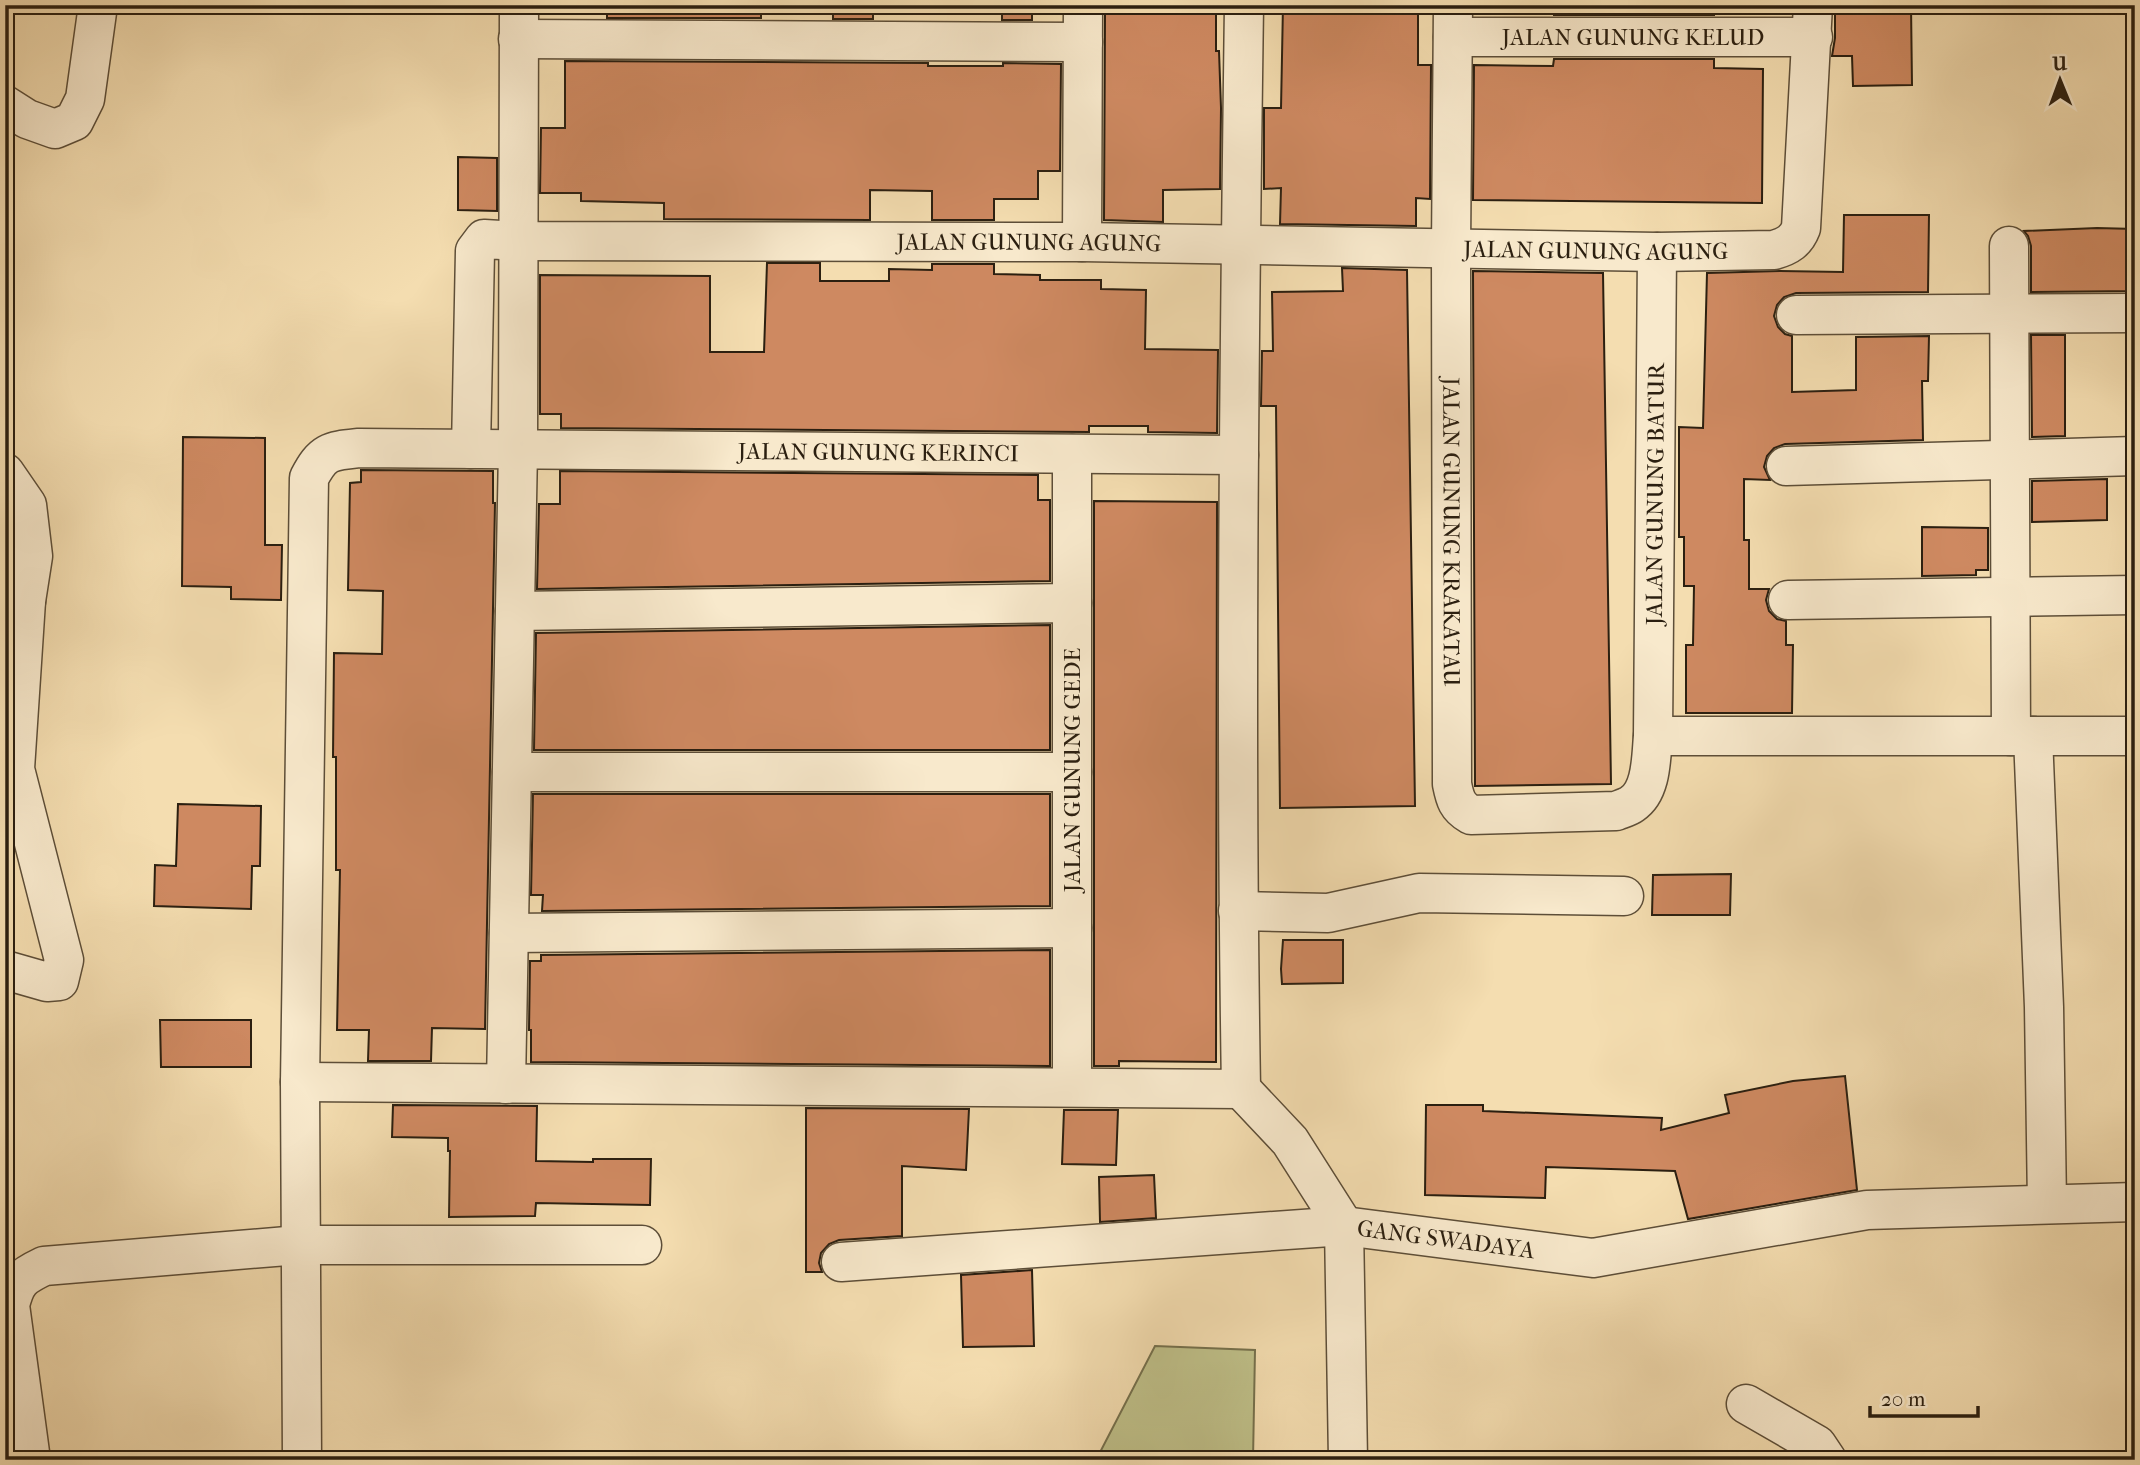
<svg xmlns="http://www.w3.org/2000/svg" width="2140" height="1465" viewBox="0 0 2140 1465" font-family="'IM FELL French Canon',serif">
  <style>
    .green { fill: #bfc089; stroke: #75704c; stroke-width: 2 }
    .building { fill: #ce8961; stroke: #2b1f10; stroke-width: 2 }
    .lines { fill: none; stroke-linecap: round; stroke-linejoin: round }
    .street-casing { stroke: #5d4e38; stroke-width: 41 }
    .street { stroke: #f8e9cc; stroke-width: 38 }
    .labels { text-anchor: middle; stroke-width: 6; stroke-linejoin: round; paint-order: stroke }
    .street-label { font-size: 23px; fill: #2b1f10; stroke: #f8e9cc }
  </style>
  <rect width="100%" height="100%" fill="#f4ddb0"/>
  <filter id="stains"><feTurbulence type="fractalNoise" baseFrequency=".00286" numOctaves="4"/><feColorMatrix values="0 0 0 0 .2 0 0 0 0 .09 0 0 0 0 .02 0 0 0 .5 -.17"/></filter>
  <radialGradient id="worn" r=".72"><stop offset=".6" stop-color="#630" stop-opacity="0"/><stop offset="1" stop-color="#630" stop-opacity=".3"/></radialGradient>
  <polygon class="green" points="1155,1346 1255,1350 1253,1460 1096,1460"/>
  <g class="building">
    <rect x="607" y="5" width="154" height="13"/>
    <rect x="833" y="5" width="40" height="14"/>
    <rect x="1002" y="5" width="30" height="15"/>
    <polygon points="1119,5 1216,5 1216,51 1219,51 1221,108 1220,189 1163,190 1163,222 1104,220 1105,11 1119,10"/>
    <polygon points="1283,5 1418,5 1418,65 1431,65 1430,199 1416,198 1416,226 1280,224 1281,188 1264,189 1264,108 1281,108"/>
    <rect x="1554" y="5" width="160" height="10"/>
    <polygon points="1911,5 1912,85 1853,86 1852,56 1832,56 1835,38 1835,6"/>
    <polygon points="1554,59 1714,59 1714,68 1763,69 1762,203 1473,200 1474,65 1553,66"/>
    <polygon points="565,61 928,63 928,66 1003,66 1003,63 1061,64 1060,171 1038,171 1038,199 994,199 994,220 932,220 932,191 870,190 870,220 664,219 664,203 581,201 581,193 540,193 541,128 565,128"/>
    <polygon points="458,157 497,158 497,211 458,210"/>
    <polygon points="1844,215 1929,215 1928,292 1796,293 1784,297 1777,305 1774,316 1778,327 1785,334 1792,336 1792,392 1856,390 1856,337 1929,336 1928,381 1922,381 1923,440 1785,444 1774,448 1767,456 1764,467 1770,480 1744,479 1744,540 1749,540 1749,589 1769,589 1766,600 1769,611 1777,619 1786,621 1786,645 1793,645 1792,713 1686,713 1686,645 1693,645 1694,586 1684,586 1684,537 1679,537 1679,427 1703,428 1707,273 1780,271 1843,272"/>
    <polygon points="2097,228 2135,229 2135,291 2031,292 2031,246 2028,236 2024,231"/>
    <polygon points="767,263 820,263 820,281 889,281 889,269 932,270 932,264 994,264 994,274 1040,275 1040,280 1101,280 1101,289 1146,290 1145,349 1218,350 1217,433 1148,432 1148,426 1089,426 1089,432 561,428 561,414 540,414 540,275 710,276 710,352 764,352"/>
    <polygon points="1342,268 1407,270 1415,806 1280,808 1276,406 1261,406 1262,351 1273,351 1272,292 1343,291"/>
    <polygon points="1473,271 1603,273 1611,784 1475,786"/>
    <polygon points="2031,335 2065,335 2065,436 2032,437"/>
    <polygon points="183,437 265,438 265,545 282,545 281,600 231,599 231,587 182,586"/>
    <polygon points="361,470 493,471 493,503 495,503 485,1029 432,1028 431,1061 368,1061 369,1030 337,1030 340,870 336,870 336,757 333,757 334,653 382,654 383,591 348,590 350,483 361,482"/>
    <polygon points="560,471 1038,475 1038,500 1050,500 1050,581 537,589 539,504 560,504"/>
    <polygon points="2107,479 2107,520 2032,522 2032,481"/>
    <polygon points="1094,501 1217,502 1216,1062 1119,1061 1119,1066 1094,1066"/>
    <polygon points="1922,527 1988,528 1988,570 1976,570 1976,575 1922,576"/>
    <polygon points="1050,625 1050,750 534,750 536,633"/>
    <polygon points="533,794 1050,794 1050,906 542,911 543,895 531,895"/>
    <polygon points="178,804 261,806 260,866 252,866 251,909 154,906 155,865 176,866"/>
    <polygon points="1731,874 1730,915 1652,915 1653,875"/>
    <polygon points="1283,940 1343,940 1343,983 1282,984 1281,969"/>
    <polygon points="1050,950 1050,1066 531,1062 531,1030 529,1030 530,961 541,961 541,955"/>
    <polygon points="160,1020 251,1020 251,1067 161,1067"/>
    <polygon points="1845,1076 1857,1190 1688,1219 1675,1171 1546,1167 1545,1198 1425,1195 1426,1105 1483,1105 1483,1111 1662,1118 1661,1130 1729,1113 1725,1095 1793,1081"/>
    <polygon points="393,1105 537,1106 536,1161 593,1162 593,1159 651,1159 650,1205 536,1203 535,1216 449,1217 450,1151 448,1151 448,1138 392,1137"/>
    <polygon points="806,1108 969,1109 966,1170 902,1166 902,1236 839,1240 829,1244 821,1253 819,1263 822,1272 806,1272"/>
    <polygon points="1064,1110 1118,1110 1116,1165 1062,1164"/>
    <polygon points="1154,1175 1156,1218 1100,1222 1099,1177"/>
    <polygon points="1032,1270 1034,1346 963,1347 961,1275"/>
  </g>
  <g class="lines">
    <defs>
      <g id="street">
        <path id="s1" d="M1453,5L1451,249L1452,784C1455,799 1457,807 1471,815L1616,811C1621,809 1628,807 1632,804C1652,791 1651,757 1653,736L1657,252"/>
        <path id="s2" d="M1453,37H1813"/>
        <polyline points="518,39 1083,42"/>
        <polyline points="5,105 27,119 55,129 74,121 85,99 98,5"/>
        <polyline points="1082,242 1083,5"/>
        <polyline points="2009,246 2011,736"/>
        <polyline points="1796,315 2135,313"/>
        <path id="s3" d="M471,449L475,251L484,239L520,241L1082,242L1657,252L1774,250C1788,246 1796,241 1801,228L1813,5"/>
        <polyline points="1072,454 1072,1087"/>
        <polyline points="1786,466 2135,456"/>
        <polyline points="5,473 27,505 33,556 26,601"/>
        <polyline points="5,597 26,601 15,769 64,960 59,981 47,982 5,970"/>
        <polyline points="1788,600 2135,595"/>
        <polyline points="515,611 1072,603"/>
        <polyline points="1653,736 2135,736"/>
        <polyline points="2033,736 2044,1007 2047,1204"/>
        <polyline points="512,772 1072,772"/>
        <polyline points="1238,911 1328,913 1419,893 1624,896"/>
        <polyline points="509,933 1072,928"/>
        <path d="M300,1082L1241,1089C1235,727 1239,366 1244,5"/>
        <polyline points="506,1084 518,449 519,5"/>
        <polyline points="1241,1089 1290,1141 1344,1226 1348,1460"/>
        <path id="s4" d="M841,1262L1344,1226L1593,1258L1867,1210L2135,1202"/>
        <polyline points="1746,1404 1817,1445 1827,1460"/>
        <path d="M31,1460L10,1305C16,1281 21,1277 44,1266L299,1245H642"/>
        <path id="s5" d="M302,1460L300,1082L309,478C323,451 330,451 359,448L1239,455"/>
      </g>
    </defs>
    <use href="#street" class="street-casing"/>
    <use href="#street" class="street"/>
  </g>
  <g class="labels">
    <g class="street-label">
      <text dy="8" stroke="none"><textPath href="#s2" startOffset="180">JALAN GUNUNG KELUD</textPath></text>
      <text dy="8" stroke="none"><textPath href="#s3" startOffset="758">JALAN GUNUNG AGUNG</textPath></text>
      <text dy="8" stroke="none"><textPath href="#s3" startOffset="1325">JALAN GUNUNG AGUNG</textPath></text>
      <text dy="8" stroke="none"><textPath href="#s5" startOffset="1564">JALAN GUNUNG KERINCI</textPath></text>
      <text dy="8" stroke="none"><textPath href="#s1" startOffset="1295">JALAN GUNUNG BATUR</textPath></text>
      <text dy="8" stroke="none"><textPath href="#s1" startOffset="527">JALAN GUNUNG KRAKATAU</textPath></text>
      <text transform="translate(1072 770) rotate(-90)" y="8">JALAN GUNUNG GEDE</text>
      <text dy="8" stroke="none"><textPath href="#s4" startOffset="607">GANG SWADAYA</textPath></text>
    </g>
  </g>
  <rect width="2140" height="1465" fill="none" stroke="#f4ddb0" stroke-width="28"/>
  <rect x="7" y="7" width="2126" height="1451" fill="none" stroke="#2b1f10" stroke-width="3.5"/>
  <rect x="14" y="14" width="2112" height="1437" fill="none" stroke="#2b1f10" stroke-width="2"/>
  <g transform="translate(2060 80) rotate(359)" stroke="#f8e9cc" stroke-width="5" paint-order="stroke">
  <path d="M0-5L12 26L0 18L-12 26Z" fill="#2b1f10"/>
  <text y="-10" font-size="19" font-weight="bold" text-anchor="middle" fill="#2b1f10">U</text>
  </g>
  <path d="M1870 1406v10h108v-10" fill="none" stroke="#2b1f10" stroke-width="3.5"/>
  <text x="1881" y="1406" font-size="21" fill="#2b1f10" stroke="#f8e9cc" stroke-width="5" paint-order="stroke">20 m</text>
  <rect width="100%" height="100%" filter="url(#stains)"/>
  <rect width="100%" height="100%" fill="url(#worn)"/>
</svg>
